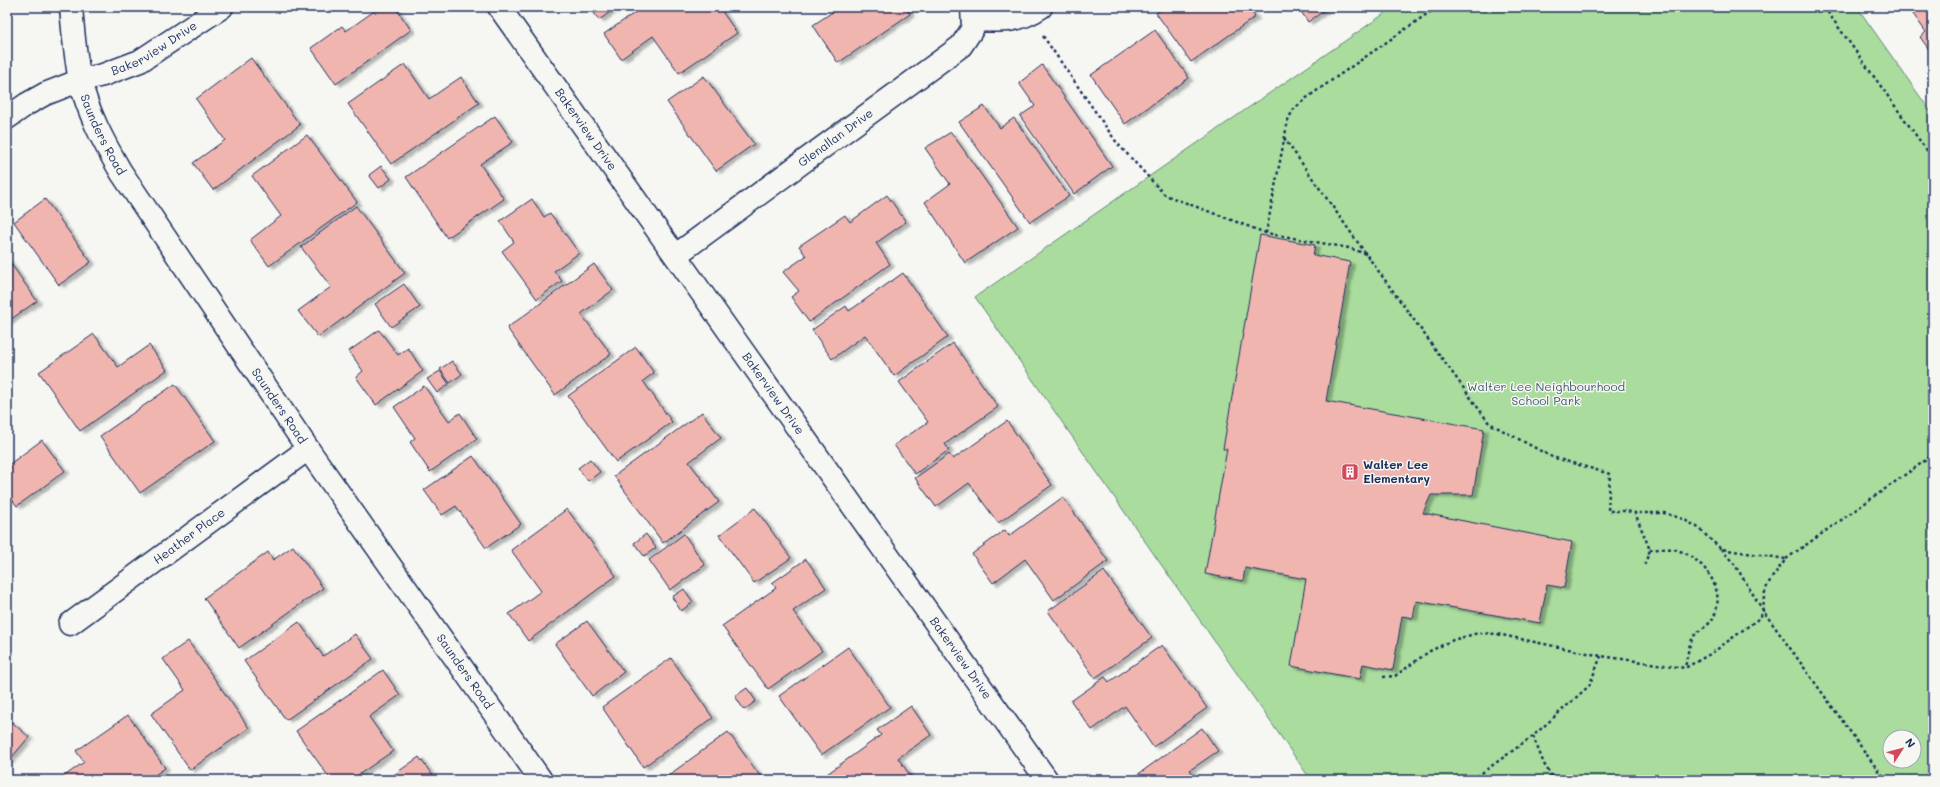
<svg xmlns="http://www.w3.org/2000/svg" width="1940" height="787" viewBox="0 0 1940 787" font-family="Mali,sans-serif">
  <style>
    .green { fill: #aadc9d; stroke: #62867e; fill-rule: evenodd }
    .building { fill: #f1b5b0; stroke: #1b2f5e; filter: url(#shadow) }
    .lines { fill: none; stroke-linecap: round; stroke-linejoin: round }
    .minor-casing { stroke: #1b2f5e; stroke-width: 25 }
    .path { stroke: #1b2f5e; stroke-width: 2.5; stroke-dasharray: 3 3; stroke-linecap: butt }
    .minor { stroke: #f6f6f2; stroke-width: 22 }
    .labels { text-anchor: middle; stroke-width: 3; stroke-linejoin: round; paint-order: stroke }
    .street-label { font-size: 12px; fill: #1b2f5e; stroke: #f6f6f2 }
    .park-label { font-size: 12px; fill: #3f5a6e; stroke: #f6f6f2 }
    .poi-label { font-size: 12px; font-weight: bold; fill: #1b2f5e; stroke: #f6f6f2; text-anchor: start }
  </style>
  <defs>
    <filter id="shadow"><feDropShadow dx="4.5" dy="2.5" stdDeviation="1" flood-color="#0004"/></filter>
  </defs>
  <rect width="100%" height="100%" fill="#f6f6f2"/>
  <filter id="ink" filterUnits="userSpaceOnUse"><feTurbulence type="fractalNoise" baseFrequency=".025" numOctaves="2"/><feDisplacementMap in="SourceGraphic" scale="8" xChannelSelector="R" yChannelSelector="G"/><feConvolveMatrix kernelMatrix="1 2 1 2 8 2 1 2 1" color-interpolation-filters="sRGB"/></filter>
  <g filter="url(#ink)">
    <path class="green" d="M1394,7H1857L1933,115V780H1311L975,297ZM1890,737H1914V761H1890Z"/>
    <g class="building">
      <polygon points="380,7 395,7 411,30 336,84 311,48 342,26 346,31"/>
      <polygon points="590,7 617,7 599,20"/>
      <polygon points="643,7 719,7 737,33 679,73 653,36 621,59 604,34"/>
      <polygon points="840,7 906,7 910,14 838,63 813,25"/>
      <polygon points="1166,7 1248,7 1255,17 1191,62 1156,13"/>
      <polygon points="1298,7 1329,7 1308,22"/>
      <polygon points="1908,7 1933,7 1933,55 1920,37 1926,32"/>
      <polygon points="1155,30 1189,78 1125,124 1091,75"/>
      <polygon points="251,58 300,125 213,190 193,163 225,140 196,99"/>
      <polygon points="405,64 429,99 461,77 479,103 391,164 348,104"/>
      <polygon points="1042,65 1112,166 1074,194 1020,116 1035,106 1019,83"/>
      <polygon points="704,76 754,144 716,171 667,102"/>
      <polygon points="984,106 1000,128 1014,118 1069,196 1030,222 959,122"/>
      <polygon points="495,116 513,142 480,164 504,199 447,238 406,177"/>
      <polygon points="951,132 1018,227 965,263 925,202 950,184 925,148"/>
      <polygon points="307,135 357,202 269,266 250,240 281,216 252,176"/>
      <polygon points="381,166 391,179 379,188 369,175"/>
      <polygon points="887,195 906,222 876,243 890,264 809,322 791,297 799,291 783,272 806,256 799,246 845,215 850,222"/>
      <polygon points="45,199 91,262 59,285 14,222"/>
      <polygon points="532,199 544,217 550,213 579,253 554,271 562,281 537,299 502,251 514,242 500,221"/>
      <polygon points="356,206 405,273 318,337 298,311 331,287 301,247"/>
      <polygon points="1260,235 1315,245 1313,255 1350,262 1326,401 1484,429 1473,495 1431,495 1423,513 1572,542 1564,588 1547,585 1540,623 1416,601 1413,618 1402,616 1393,670 1363,664 1360,679 1291,666 1306,579 1245,568 1243,581 1205,574 1227,449 1223,449"/>
      <polygon points="7,258 37,301 7,322"/>
      <polygon points="594,264 613,290 581,314 611,354 555,395 507,328"/>
      <polygon points="903,273 948,337 894,376 865,335 832,359 812,330 846,306 849,311"/>
      <polygon points="404,284 420,307 391,327 375,304"/>
      <polygon points="379,330 398,355 408,348 423,371 376,405 356,377 363,371 349,351"/>
      <polygon points="94,334 118,367 149,345 167,370 80,431 39,372"/>
      <polygon points="953,343 998,407 945,444 949,450 915,474 894,445 928,422 899,382"/>
      <polygon points="636,347 654,373 643,381 672,422 616,462 568,396"/>
      <polygon points="452,361 462,374 450,383 440,369"/>
      <polygon points="440,371 449,384 437,393 427,379"/>
      <polygon points="175,384 215,441 140,493 100,436"/>
      <polygon points="424,386 449,421 460,413 477,439 430,472 410,442 415,438 394,407"/>
      <polygon points="702,412 721,438 689,462 719,502 663,543 614,476"/>
      <polygon points="1007,421 1052,485 998,523 969,483 936,507 915,478 949,454 953,459"/>
      <polygon points="42,440 65,471 17,506 7,493 7,466"/>
      <polygon points="473,456 521,524 486,548 456,506 442,515 424,490"/>
      <polygon points="590,459 600,472 588,481 578,468"/>
      <polygon points="1063,497 1108,561 1054,600 1025,559 993,583 972,554 1005,530 1009,536"/>
      <polygon points="755,508 791,558 754,583 719,535"/>
      <polygon points="567,509 616,576 528,641 509,614 541,591 511,550"/>
      <polygon points="646,534 656,548 644,556 634,543"/>
      <polygon points="684,534 705,565 670,590 649,560"/>
      <polygon points="293,546 323,588 239,648 204,598 268,552 273,560"/>
      <polygon points="806,559 826,588 793,611 822,651 768,689 722,626 776,588 772,583"/>
      <polygon points="1104,571 1152,638 1095,678 1048,611"/>
      <polygon points="684,589 693,602 681,611 672,597"/>
      <polygon points="587,621 624,672 592,696 555,644"/>
      <polygon points="299,622 323,656 355,634 373,659 286,720 244,661"/>
      <polygon points="188,641 249,728 190,770 151,714 185,690 163,659"/>
      <polygon points="1162,645 1207,708 1153,747 1125,706 1092,730 1071,701 1105,677 1109,682"/>
      <polygon points="848,647 890,707 821,755 779,696"/>
      <polygon points="671,658 713,718 643,767 602,707"/>
      <polygon points="383,670 400,695 369,717 393,751 351,780 331,780 296,731"/>
      <polygon points="747,688 756,701 744,710 735,696"/>
      <polygon points="911,706 931,735 898,758 913,780 832,780 827,774 881,735 877,730"/>
      <polygon points="128,715 165,768 148,780 59,780 84,762 76,751"/>
      <polygon points="7,718 29,737 7,763"/>
      <polygon points="1202,728 1218,751 1190,770 1197,780 1135,780 1133,778"/>
      <polygon points="728,732 763,780 662,780"/>
      <polygon points="419,757 436,780 389,780 388,779"/>
    </g>
    <g class="lines">
      <defs>
        <g id="minor">
          <path id="s1" d="M71,7C73,31 75,56 80,80C88,113 104,143 121,172L308,449L541,780"/>
          <path id="s2" d="M499,7L1047,780"/>
          <path d="M973,20C1000,21 1017,23 1041,7"/>
          <path id="s3" d="M7,118L27,104L45,94L81,80L103,75L140,61L222,7"/>
          <path id="s4" d="M676,255L961,46L973,28L972,7"/>
          <path id="s5" d="M70,624L308,449"/>
        </g>
      </defs>
      <use href="#minor" class="minor-casing"/>
      <g class="path">
        <polyline points="1824,7 1933,159"/>
        <polyline points="1043,36 1117,143 1165,195 1266,233"/>
        <polyline points="1284,138 1366,254 1489,423 1552,457 1610,474 1608,511 1626,511 1635,513 1650,550 1644,566"/>
        <polyline points="1366,254 1349,248 1266,233 1288,120 1293,110 1305,99 1437,7"/>
        <polyline points="1721,549 1735,565 1764,612 1885,780"/>
        <path d="M1650,550C1659,549 1671,547 1680,551C1704,560 1725,588 1715,614C1710,628 1697,629 1693,638C1688,646 1687,659 1685,668"/>
        <polyline points="1786,559 1933,455"/>
        <path d="M1383,677L1395,676L1430,651L1453,640L1478,633L1497,634L1601,656L1685,668L1712,653L1758,619L1764,612C1761,587 1772,578 1786,559L1721,549L1697,527L1683,519L1664,513H1635"/>
        <polyline points="1533,736 1544,764 1554,780"/>
        <polyline points="1472,780 1533,736 1589,686 1601,656"/>
      </g>
      <use href="#minor" class="minor"/>
    </g>
  </g>
  <defs>
    <symbol id="building-square" viewBox="-11 -11 22 22"><rect x="-9" y="-9" width="18" height="18" rx="4" fill="#d1495b" stroke="#f6f6f2"/><path d="M-4-6H4V6H1V3H-1V6H-4ZM-2.5-4.3h1.7v1.8h-1.7ZM.8-4.3h1.7v1.8H.8ZM-2.5-1h1.7V.8h-1.7ZM.8-1h1.7V.8H.8Z" fill="#fff"/></symbol>
  </defs>
  <g fill-rule="evenodd">
    <use href="#building-square" x="1340" y="462" width="20" height="20"/>
  </g>
  <g class="labels">
    <g class="street-label">
      <text dy="4" stroke="none"><textPath href="#s3" startOffset="164">Bakerview Drive</textPath></text>
      <text dy="4" stroke="none"><textPath href="#s2" startOffset="150">Bakerview Drive</textPath></text>
      <text dy="4" stroke="none"><textPath href="#s1" startOffset="133">Saunders Road</textPath></text>
      <text dy="4" stroke="none"><textPath href="#s4" startOffset="198">Glenallan Drive</textPath></text>
      <text dy="4" stroke="none"><textPath href="#s2" startOffset="474">Bakerview Drive</textPath></text>
      <text dy="4" stroke="none"><textPath href="#s1" startOffset="457">Saunders Road</textPath></text>
      <text dy="4" stroke="none"><textPath href="#s5" startOffset="148">Heather Place</textPath></text>
      <text dy="4" stroke="none"><textPath href="#s2" startOffset="798">Bakerview Drive</textPath></text>
      <text dy="4" stroke="none"><textPath href="#s1" startOffset="781">Saunders Road</textPath></text>
    </g>
    <g class="park-label">
      <text x="1546" y="391">Walter Lee Neighbourhood<tspan x="1546" dy="14">School Park</tspan></text>
    </g>
    <g class="poi-label">
      <text x="1363" y="469">Walter Lee<tspan x="1363" dy="14">Elementary</tspan></text>
    </g>
  </g>
  <rect width="1940" height="787" fill="none" stroke="#f6f6f2" stroke-width="24"/>
  <rect x="12" y="12" width="1916" height="763" fill="none" stroke="#1b2f5e" stroke-width="1.5" filter="url(#ink)"/>
  <g transform="translate(1902 749) rotate(54)"><circle r="19" fill="#f6f6f2" stroke="#9ea6b7"/>
  <path d="M0-3L7 15L0 10L-7 15Z" fill="#d1495b"/>
  <text y="-6" font-size="11" font-weight="bold" text-anchor="middle" fill="#1b2f5e">N</text>
  </g>
</svg>
